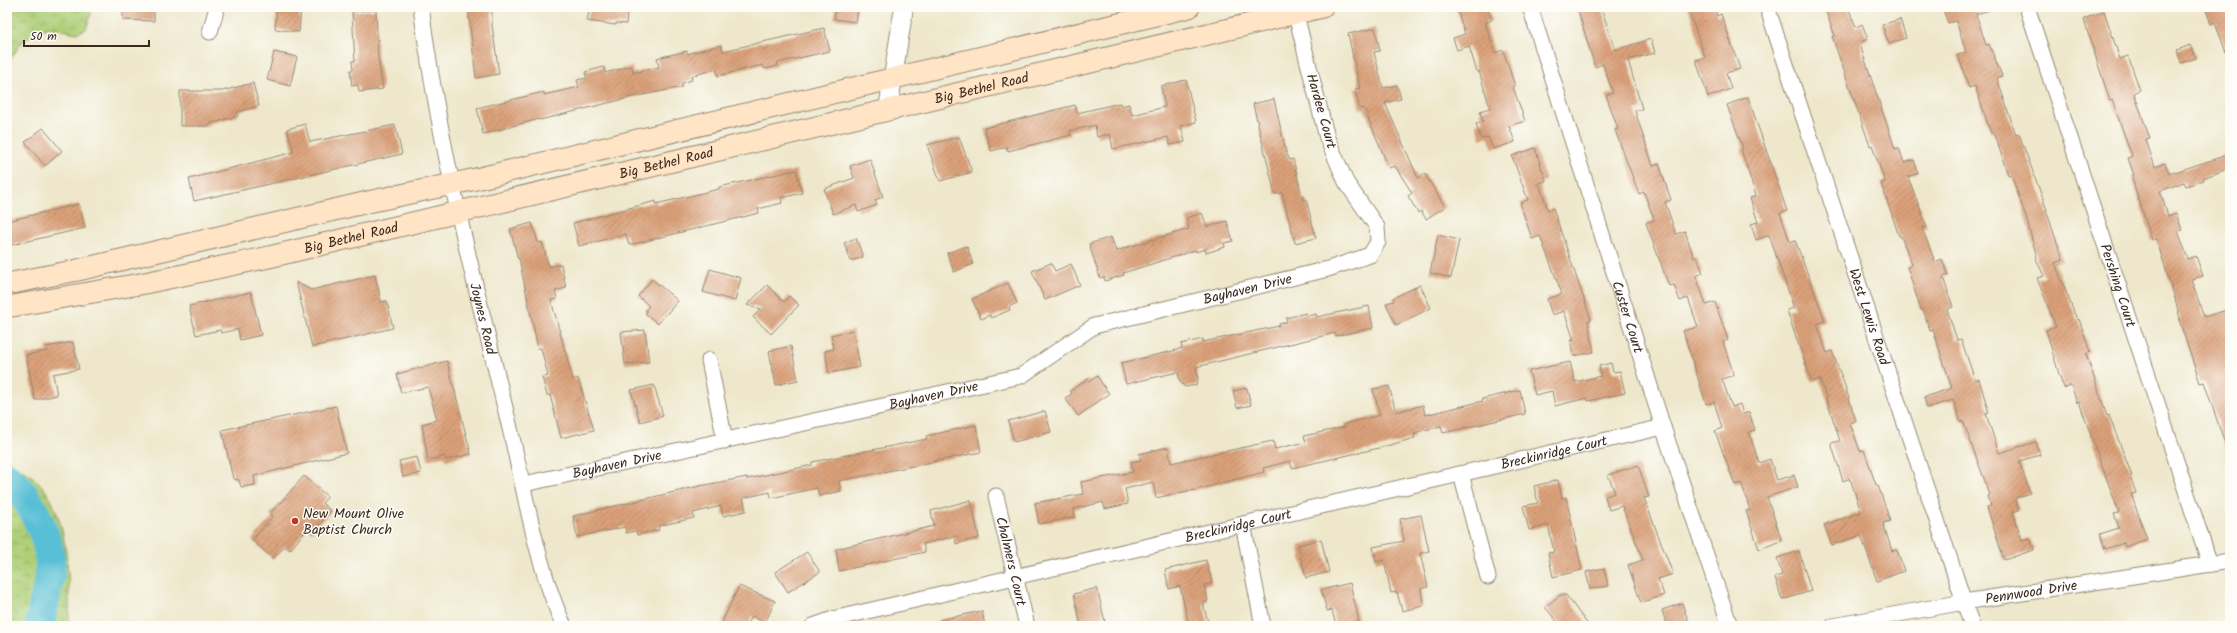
<svg xmlns="http://www.w3.org/2000/svg" width="2237" height="633" viewBox="0 0 2237 633" font-family="Kalam,sans-serif">
  <style>
    .wetland { fill: url(#wetland-marsh); stroke: #747c4a }
    .lines { fill: none; stroke-linecap: round; stroke-linejoin: round }
    .river { stroke: #58bfd6; stroke-width: 30 }
    .building { fill: url(#building-hatch) }
    .minor-casing { stroke: #948874; stroke-width: 17 }
    .tertiary-casing { stroke: #948874; stroke-width: 20 }
    .secondary-casing { stroke: #948874; stroke-width: 23 }
    .minor { stroke: #fff; stroke-width: 15 }
    .tertiary { stroke: #fff; stroke-width: 18 }
    .secondary { stroke: #ffe4c6; stroke-width: 21 }
    .poi-dot { fill: #c8321e; stroke: #fdfcf7; stroke-width: 1.5 }
    .labels { text-anchor: middle; stroke-width: 3; stroke-linejoin: round; paint-order: stroke }
    .street-label { font-size: 14px; fill: #3b2a1e; stroke: #fdfcf7 }
    .poi-label { font-size: 14px; fill: #3b2a1e; stroke: #fdfcf7; text-anchor: start }
  </style>
  <defs>
    <pattern id="wetland-marsh" width="20" height="14" patternUnits="userSpaceOnUse"><rect width="20" height="14" fill="#aecf77"/><path d="M1 5h8M5 5V1M11 12h8M15 12V8" fill="none" stroke="#97b266"/></pattern>
    <pattern id="building-hatch" width="6" height="6" patternUnits="userSpaceOnUse"><rect width="6" height="6" fill="#dba17a"/><path d="M-1 1l2-2M0 6l6-6M5 7l2-2" fill="none" stroke="#b38363"/></pattern>
  </defs>
  <rect width="100%" height="100%" fill="#fdfcf7"/>
  <filter id="ink" filterUnits="userSpaceOnUse"><feTurbulence type="fractalNoise" baseFrequency=".025" numOctaves="2"/><feDisplacementMap in="SourceGraphic" scale="8" xChannelSelector="R" yChannelSelector="G"/><feConvolveMatrix kernelMatrix="1 2 1 2 8 2 1 2 1" color-interpolation-filters="sRGB"/></filter>
  <filter id="wash" filterUnits="userSpaceOnUse"><feTurbulence type="fractalNoise" baseFrequency=".012" numOctaves="4" result="noise"/><feDisplacementMap in="SourceGraphic" scale="16" xChannelSelector="R" yChannelSelector="G"/><feGaussianBlur stdDeviation="0.9" result="paint"/><feColorMatrix in="noise" values="0 0 0 0 0 0 0 0 0 0 0 0 0 0 0 0 0 1.4 0 .05"/><feComposite in="paint" operator="in"/></filter>
  <g filter="url(#wash)">
    <rect width="100%" height="100%" fill="#eee7cb"/>
    <g class="wetland">
      <polygon points="7,7 93,7 86,29 77,33 48,27 22,41 7,65"/>
      <path d="M7,466C70,475 70,577 69,626H7Z"/>
    </g>
    <g class="lines">
      <path class="river" d="M7,477C29,495 52,540 50,569C49,588 42,607 40,626"/>
    </g>
    <g id="blocks">
      <g class="building">
        <polygon points="123,7 154,7 154,21 123,20"/>
        <polygon points="277,7 301,7 299,32 275,29"/>
        <polygon points="468,7 492,7 492,25 499,74 476,78"/>
        <polygon points="590,7 628,7 626,24 616,23 616,25 587,21"/>
        <polygon points="836,7 858,7 856,22 834,19"/>
        <polygon points="1456,7 1487,7 1492,20 1485,23 1495,53 1503,50 1515,86 1513,87 1525,121 1509,126 1515,142 1493,149 1488,137 1481,139 1476,124 1483,122 1480,111 1490,108 1479,71 1477,72 1469,46 1457,50 1453,38 1465,34"/>
        <polygon points="1577,7 1601,7 1615,50 1651,39 1655,53 1628,60 1642,109 1635,111 1653,166 1659,164 1671,200 1665,202 1676,234 1685,231 1694,258 1697,257 1703,273 1696,276 1706,305 1715,302 1728,340 1723,342 1734,375 1722,379 1732,407 1740,404 1743,414 1749,412 1755,430 1749,432 1759,463 1770,459 1777,480 1794,475 1798,487 1767,497 1782,541 1759,549 1746,511 1750,510 1741,483 1735,485 1715,431 1722,428 1714,402 1706,404 1683,331 1698,327 1688,298 1680,301 1674,285 1669,286 1646,223 1654,220 1644,192 1639,194 1615,130 1618,129 1606,95 1613,93 1603,64 1595,67"/>
        <polygon points="1688,7 1714,7 1717,16 1721,14 1740,69 1726,73 1731,89 1708,97 1696,60 1705,58"/>
        <polygon points="1824,7 1848,7 1856,27 1862,24 1868,39 1860,42 1862,51 1895,149 1899,148 1904,163 1914,160 1918,173 1908,177 1927,227 1922,228 1935,262 1942,259 1948,275 1943,277 1953,307 1947,309 1957,340 1961,339 1975,380 1979,379 1989,413 1986,414 1999,453 2036,442 2040,455 2019,461 2030,493 2015,498 2019,510 2013,512 2022,540 2030,538 2034,550 2004,560 1987,507 1991,506 1988,496 1990,495 1963,421 1961,422 1953,400 1927,408 1924,397 1952,388 1933,330 1930,331 1923,309 1921,310 1907,267 1912,265 1901,236 1899,236 1881,183 1885,182 1872,145 1870,146 1832,36 1835,36"/>
        <polygon points="1942,7 1989,7 1990,10 1976,14 1986,45 1989,44 2002,76 1997,78 2016,135 2019,134 2047,210 2046,210 2063,260 2055,263 2077,320 2079,319 2090,352 2086,354 2107,416 2109,415 2132,476 2130,476 2136,493 2131,494 2147,539 2125,547 2124,543 2105,549 2100,534 2119,528 2114,514 2119,513 2079,402 2077,403 2071,385 2064,388 2059,374 2046,330 2056,327 2037,278 2044,276 2036,259 2037,258 2026,217 2011,174 2008,175 1994,132 1991,133 1975,86 1969,88 1958,55 1966,52 1956,21 1948,23"/>
        <polygon points="2205,7 2230,7 2230,58 2228,58 2215,22 2211,24"/>
        <polygon points="376,10 378,58 383,89 359,92 358,85 352,86 350,70 353,70 352,61 355,61 352,11"/>
        <polygon points="2104,11 2120,59 2128,56 2140,90 2134,93 2150,139 2146,140 2155,167 2165,163 2169,174 2227,155 2230,165 2230,168 2203,178 2204,180 2186,186 2184,182 2160,191 2168,216 2176,213 2182,230 2178,231 2188,259 2196,256 2203,276 2191,279 2204,317 2230,309 2230,452 2228,452 2204,382 2200,383 2179,320 2180,319 2176,302 2156,238 2152,240 2134,185 2132,176 2134,175 2128,158 2132,156 2112,100 2110,101 2086,27 2084,19"/>
        <polygon points="1900,19 1906,38 1889,44 1882,25"/>
        <polygon points="824,28 830,51 777,63 778,66 765,69 762,65 718,76 716,69 691,76 692,80 682,83 682,87 628,98 540,120 539,119 483,134 477,108 544,92 544,95 579,87 577,80 587,78 585,72 604,67 605,73 632,66 633,73 659,67 657,58 687,51 687,54 721,45 723,51"/>
        <polygon points="1375,28 1380,51 1374,52 1383,88 1397,85 1401,99 1385,103 1418,178 1425,174 1445,207 1426,219 1421,211 1418,213 1408,196 1412,193 1395,166 1389,168 1364,108 1360,109 1355,89 1360,88 1348,34"/>
        <polygon points="2191,45 2196,58 2181,63 2177,50"/>
        <polygon points="274,52 297,57 290,86 267,80"/>
        <polygon points="1186,80 1196,122 1181,126 1185,142 1170,145 1168,137 1113,149 1110,134 1097,137 1095,125 1070,131 1071,135 1008,151 1007,147 991,151 984,128 1075,105 1077,113 1120,103 1121,106 1129,104 1132,115 1165,107 1161,86"/>
        <polygon points="253,83 259,106 237,112 238,116 209,124 209,126 180,126 180,91 222,91"/>
        <polygon points="1748,97 1787,211 1780,213 1790,242 1795,240 1825,321 1817,324 1827,353 1832,351 1845,386 1856,421 1850,423 1860,451 1864,450 1876,485 1878,485 1890,521 1883,523 1892,551 1897,550 1904,571 1877,581 1861,535 1832,545 1824,525 1861,512 1850,478 1843,481 1831,443 1840,441 1820,379 1812,382 1791,323 1787,310 1794,308 1769,235 1756,240 1751,224 1758,222 1750,198 1756,196 1741,149 1743,148 1727,105"/>
        <polygon points="1274,99 1286,152 1290,160 1293,159 1303,200 1306,199 1316,238 1295,243 1282,193 1275,194 1253,104"/>
        <polygon points="305,124 310,142 395,125 402,154 194,201 189,179 294,152 287,129"/>
        <polygon points="43,128 62,151 45,166 25,142"/>
        <polygon points="959,137 972,172 940,181 927,145"/>
        <polygon points="1535,148 1546,181 1539,183 1548,210 1553,208 1591,320 1588,321 1594,352 1574,356 1571,341 1574,340 1564,311 1552,315 1547,299 1562,294 1540,236 1532,239 1520,203 1528,200 1512,156"/>
        <polygon points="870,159 883,197 875,200 877,205 858,212 856,205 833,214 824,189 854,178 850,166"/>
        <polygon points="796,170 802,193 781,198 782,203 758,209 759,213 629,245 626,234 579,246 573,223 656,201 656,204 719,189 719,187"/>
        <polygon points="79,204 85,228 11,245 7,221"/>
        <polygon points="1202,213 1207,227 1227,221 1233,241 1224,243 1225,247 1206,253 1205,249 1196,252 1196,250 1123,273 1124,275 1105,281 1104,277 1100,278 1089,244 1111,237 1116,251 1125,248 1189,229 1186,218"/>
        <polygon points="532,223 538,243 542,242 549,267 561,264 566,288 555,291 557,299 551,300 573,380 578,378 594,430 561,438 550,395 547,395 542,377 548,376 541,348 538,349 519,258 518,259 510,229"/>
        <polygon points="1438,235 1459,240 1451,278 1430,273"/>
        <polygon points="856,238 863,257 851,261 844,243"/>
        <polygon points="967,246 973,264 954,272 947,253"/>
        <polygon points="1051,263 1055,271 1071,264 1080,285 1045,300 1032,271"/>
        <polygon points="710,269 741,278 735,301 703,292"/>
        <polygon points="375,275 381,302 387,301 393,328 312,347 296,282 311,290"/>
        <polygon points="652,279 678,301 658,324 646,314 646,309 649,306 638,296"/>
        <polygon points="1008,283 1017,303 1009,307 1010,310 991,318 990,315 981,319 972,299"/>
        <polygon points="767,285 784,302 789,296 799,305 771,334 753,317 761,309 747,305"/>
        <polygon points="1420,285 1431,308 1396,325 1386,303 1394,301 1393,298"/>
        <polygon points="251,292 261,335 240,340 238,329 221,333 220,330 196,335 189,306"/>
        <polygon points="1369,306 1373,328 1335,336 1335,333 1196,367 1198,379 1196,385 1185,387 1180,382 1178,372 1126,384 1121,363 1173,351 1182,348 1181,344 1203,339 1203,342 1279,326 1279,324 1287,322 1286,318 1306,313 1307,316 1316,314 1317,317"/>
        <polygon points="645,330 649,362 625,364 621,332"/>
        <polygon points="853,330 860,367 829,373 825,351 834,349 831,335"/>
        <polygon points="73,342 79,369 53,374 57,395 35,400 26,355 47,351 46,347"/>
        <polygon points="791,346 798,380 776,385 769,351"/>
        <polygon points="447,361 471,454 446,460 445,456 428,460 422,424 437,420 428,387 401,393 397,374"/>
        <polygon points="1570,362 1575,382 1601,376 1599,366 1611,363 1613,372 1620,371 1625,393 1588,401 1587,398 1555,406 1552,391 1535,395 1529,371"/>
        <polygon points="1097,376 1109,394 1078,416 1065,398 1072,394 1070,391 1088,379 1090,381"/>
        <polygon points="654,385 663,416 640,422 631,390"/>
        <polygon points="1389,386 1396,412 1423,405 1425,415 1483,401 1482,399 1520,390 1525,414 1443,433 1441,426 1414,433 1415,438 1379,448 1292,468 1290,461 1263,468 1264,472 1192,491 1192,490 1156,498 1153,482 1125,489 1128,504 1105,509 1103,502 1074,509 1075,517 1039,524 1035,503 1083,494 1081,482 1133,472 1131,462 1141,460 1139,454 1168,447 1171,463 1273,441 1275,449 1306,442 1304,436 1345,427 1344,424 1380,415 1373,389"/>
        <polygon points="1247,388 1251,405 1237,408 1233,391"/>
        <polygon points="336,406 347,453 254,476 255,485 241,487 239,480 233,479 222,430"/>
        <polygon points="1045,411 1051,432 1014,442 1008,421"/>
        <polygon points="976,425 981,452 839,481 841,491 819,496 817,488 771,498 770,492 743,498 746,511 723,516 721,506 693,513 694,518 658,526 659,530 637,535 636,531 626,533 625,527 577,537 573,516 700,486 747,477 747,479 812,465 812,462 927,439 926,436"/>
        <polygon points="417,457 421,473 403,477 399,461"/>
        <polygon points="1638,465 1649,497 1644,498 1673,574 1658,579 1664,595 1641,603 1628,565 1643,560 1622,506 1609,510 1605,496 1615,493 1608,475"/>
        <polygon points="304,476 328,497 322,503 331,511 312,532 308,528 290,550 285,546 273,559 252,540 272,517 270,514"/>
        <polygon points="1558,480 1562,498 1566,497 1582,570 1553,577 1548,553 1554,552 1548,525 1529,530 1523,506 1538,503 1534,486"/>
        <polygon points="971,500 979,538 956,544 955,536 923,544 925,552 839,571 836,549 934,526 931,511"/>
        <polygon points="1421,515 1429,551 1420,553 1428,587 1421,589 1423,606 1402,611 1397,592 1391,593 1384,560 1376,562 1373,547 1404,541 1400,519"/>
        <polygon points="1321,539 1329,572 1306,578 1298,545"/>
        <polygon points="1799,551 1811,591 1782,600 1775,577 1782,575 1777,558"/>
        <polygon points="807,552 820,572 788,592 775,572"/>
        <polygon points="1206,560 1212,583 1204,585 1208,601 1203,603 1209,626 1189,626 1180,586 1169,589 1165,570"/>
        <polygon points="1604,568 1608,586 1590,589 1586,572"/>
        <polygon points="1350,583 1359,621 1336,626 1332,610 1327,611 1321,590"/>
        <polygon points="739,586 775,601 765,623 752,616 747,626 731,626 722,622"/>
        <polygon points="1097,588 1106,626 1081,626 1074,594"/>
        <polygon points="1560,595 1566,595 1589,626 1561,626 1545,607"/>
        <polygon points="1682,603 1690,626 1667,626 1662,610"/>
        <polygon points="982,611 985,626 940,626 939,620"/>
      </g>
    </g>
  </g>
  <g filter="url(#ink)">
    <use href="#blocks" fill-opacity="0" stroke="#948874" stroke-width="1"/>
    <g class="lines">
      <defs>
        <g id="minor">
          <path id="s1" d="M421,7C439,147 475,283 508,420C524,486 536,565 564,626"/>
          <path id="s2" d="M1530,7L1663,427L1730,626"/>
          <path id="s3" d="M1767,7L1972,626"/>
          <path id="s4" d="M2027,7L2210,564"/>
          <polyline points="210,32 217,7"/>
          <polyline points="709,360 725,441"/>
          <polyline points="1461,474 1488,577"/>
          <path id="s5" d="M524,484L1021,376L1094,326L1328,269L1370,255L1378,242L1377,227L1346,182L1327,138L1294,7"/>
          <path id="s6" d="M996,496L1027,626"/>
          <polyline points="1243,524 1263,626"/>
          <path id="s7" d="M813,626L833,619L1663,427"/>
          <path id="s8" d="M1833,626L1964,602L2230,561"/>
        </g>
        <polyline id="tertiary" points="888,109 904,7"/>
        <g id="secondary">
          <polyline points="7,284 78,270 368,202 476,179 1189,7"/>
          <path id="s9" d="M7,307L140,284L269,257L1322,7"/>
        </g>
      </defs>
      <use href="#minor" class="minor-casing"/>
      <use href="#tertiary" class="tertiary-casing"/>
      <use href="#secondary" class="secondary-casing"/>
      <use href="#minor" class="minor"/>
      <use href="#tertiary" class="tertiary"/>
      <use href="#secondary" class="secondary"/>
    </g>
  </g>
  <circle class="poi-dot" cx="295" cy="521" r="4"/>
  <g class="labels">
    <g class="street-label">
      <text dy="5" stroke="none"><textPath href="#s9" startOffset="999">Big Bethel Road</textPath></text>
      <text transform="translate(1322 111) rotate(74)" y="5">Hardee Court</text>
      <text dy="5" stroke="none"><textPath href="#s9" startOffset="675">Big Bethel Road</textPath></text>
      <text dy="5" stroke="none"><textPath href="#s9" startOffset="351">Big Bethel Road</textPath></text>
      <text dy="5" stroke="none"><textPath href="#s4" startOffset="293">Pershing Court</textPath></text>
      <text dy="5" stroke="none"><textPath href="#s5" startOffset="755">Bayhaven Drive</textPath></text>
      <text dy="5" stroke="none"><textPath href="#s3" startOffset="326">West Lewis Road</textPath></text>
      <text dy="5" stroke="none"><textPath href="#s2" startOffset="325">Custer Court</textPath></text>
      <text dy="5" stroke="none"><textPath href="#s1" startOffset="318">Joynes Road</textPath></text>
      <text dy="5" stroke="none"><textPath href="#s5" startOffset="419">Bayhaven Drive</textPath></text>
      <text dy="5" stroke="none"><textPath href="#s7" startOffset="761">Breckinridge Court</textPath></text>
      <text dy="5" stroke="none"><textPath href="#s5" startOffset="95">Bayhaven Drive</textPath></text>
      <text dy="5" stroke="none"><textPath href="#s7" startOffset="437">Breckinridge Court</textPath></text>
      <text dy="5" stroke="none"><textPath href="#s6" startOffset="67">Chalmers Court</textPath></text>
      <text dy="5" stroke="none"><textPath href="#s8" startOffset="201">Pennwood Drive</textPath></text>
    </g>
    <g class="poi-label">
      <text x="303" y="518">New Mount Olive<tspan x="303" dy="16">Baptist Church</tspan></text>
    </g>
  </g>
  <rect width="2237" height="633" fill="none" stroke="#fdfcf7" stroke-width="24"/>
  <path d="M24 40v6h125v-6" fill="none" stroke="#3b2a1e" stroke-width="2"/>
  <text x="30" y="40" font-size="12" fill="#3b2a1e" stroke="#fdfcf7" stroke-width="3" paint-order="stroke">50 m</text>
</svg>
